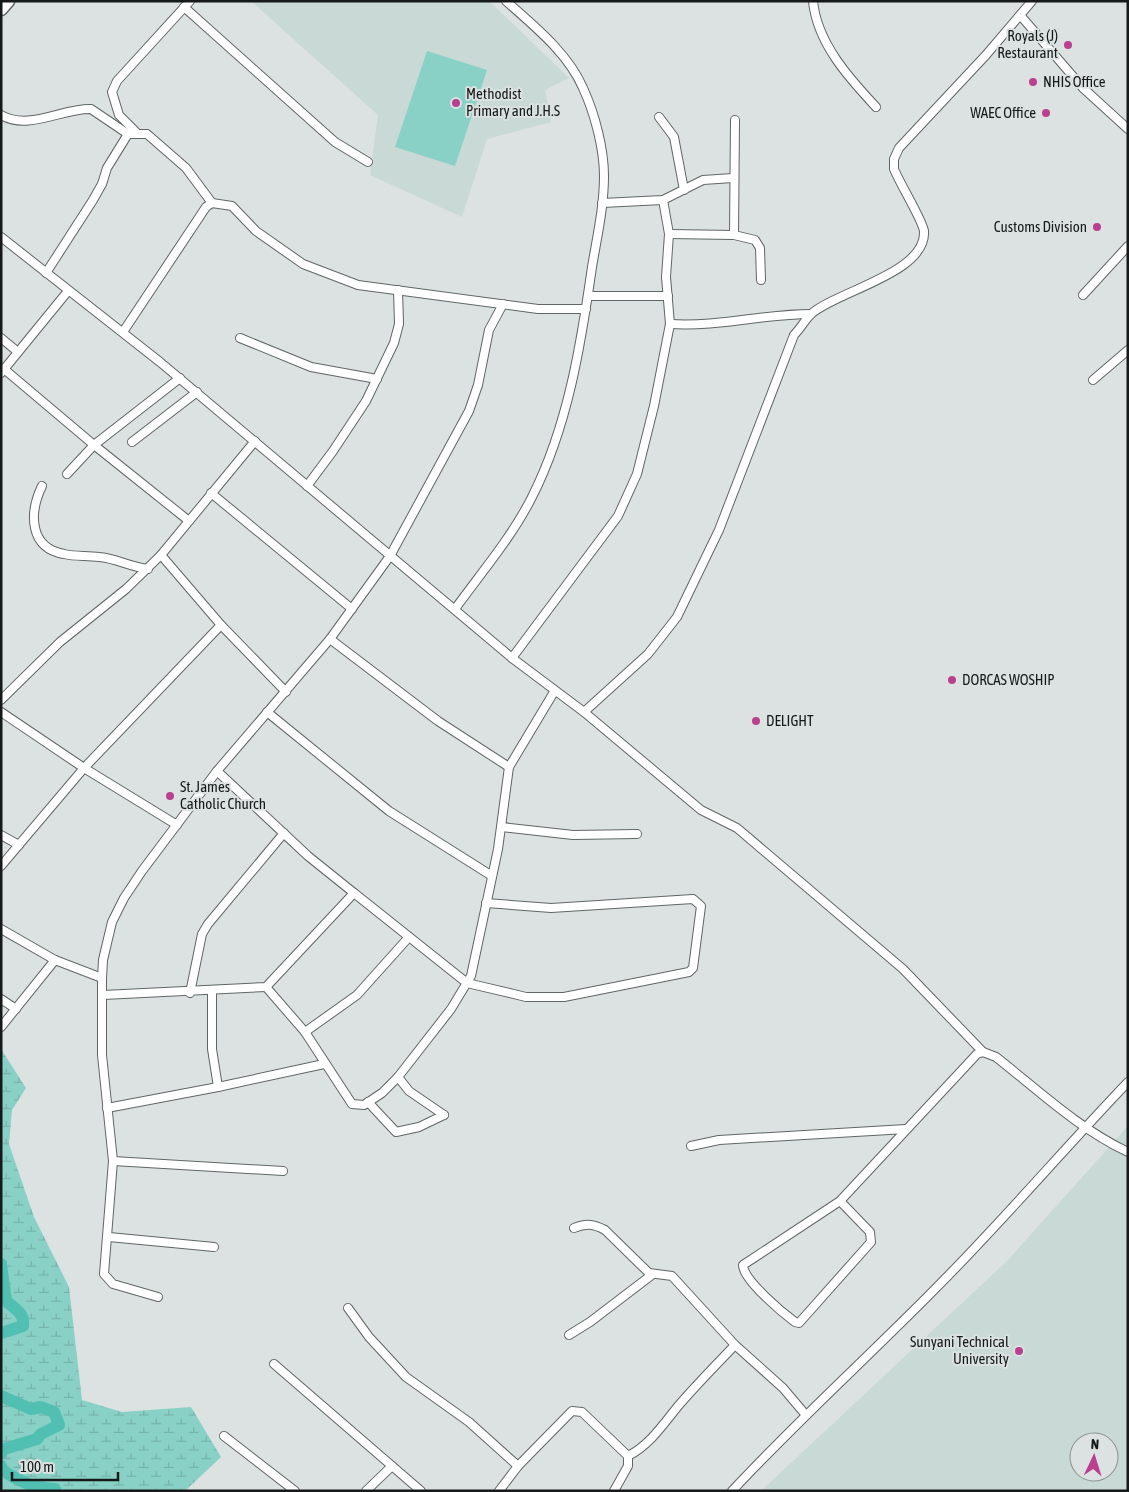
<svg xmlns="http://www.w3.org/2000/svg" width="1129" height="1492" viewBox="0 0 1129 1492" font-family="'Asap Condensed',sans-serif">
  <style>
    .built { fill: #c9d9d6; fill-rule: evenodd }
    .grass { fill: #89d1c6 }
    .wetland { fill: url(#wetland-marsh) }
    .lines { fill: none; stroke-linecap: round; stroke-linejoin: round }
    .river { stroke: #51c0b2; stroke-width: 12 }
    .minor-casing { stroke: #606665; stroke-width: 10 }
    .trunk-casing { stroke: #606665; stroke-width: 15 }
    .minor { stroke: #fff; stroke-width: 8 }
    .trunk { stroke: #fff; stroke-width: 12 }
    .poi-dot { fill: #bb3f8f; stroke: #dbe2e1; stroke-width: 2 }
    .labels { text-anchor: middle; stroke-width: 4; stroke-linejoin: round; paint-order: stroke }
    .poi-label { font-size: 15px; fill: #161919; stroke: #dbe2e1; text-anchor: start }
  </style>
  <defs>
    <pattern id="wetland-marsh" width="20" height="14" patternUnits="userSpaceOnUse" patternTransform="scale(1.25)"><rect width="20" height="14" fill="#89d1c6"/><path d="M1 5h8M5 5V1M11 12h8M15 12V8" fill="none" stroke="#76b3aa"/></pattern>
  </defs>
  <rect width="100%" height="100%" fill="#dbe2e1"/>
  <g class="built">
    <polygon points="251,1 489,1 569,78 545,90 551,122 487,139 462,217 370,175 378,115"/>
    <path d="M1128,1126V1491H761L1008,1260ZM1079,1442H1109V1472H1079Z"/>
  </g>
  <polygon class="grass" points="427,51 487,70 455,166 395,147"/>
  <polygon class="wetland" points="1,1049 26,1088 12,1110 9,1144 34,1217 69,1287 82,1400 122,1412 191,1407 221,1457 185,1491 1,1491"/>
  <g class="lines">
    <g class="river">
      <path d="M1,1264L6,1301C15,1309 25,1313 23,1326L1,1333"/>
      <polyline points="1,1396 31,1409 41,1407 54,1412 59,1425 41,1434 37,1439 4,1449 1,1453"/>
      <path d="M1,1466L2,1470C20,1482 34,1488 55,1489V1491"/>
    </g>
    <defs>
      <g id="minor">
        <path d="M813,1C817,43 849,78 876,107"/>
        <polyline points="184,7 335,142 368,162"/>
        <polyline points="1020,15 1083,88 1128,129"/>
        <path d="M1,115C29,131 62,108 91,109L128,134"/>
        <polyline points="659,117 674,137 684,190"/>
        <polyline points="136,132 119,115 112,92 117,81 190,1"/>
        <polyline points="602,203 663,200 703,180 733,178"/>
        <polyline points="669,234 734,235 755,240 760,248 761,280"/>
        <polyline points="734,235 735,120"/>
        <polyline points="1,237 160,362 512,658 584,712 701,810 737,828 903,969 983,1052"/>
        <polyline points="46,273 93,200 102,184 107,168 128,134 147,134 186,168 212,203"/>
        <polyline points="1083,295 1128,246"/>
        <polyline points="588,296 668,296"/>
        <path d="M670,324C720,327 762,314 811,314"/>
        <polyline points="123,332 206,207 212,203 232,206 256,231 303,264 358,285 538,309 586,309"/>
        <polyline points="1,338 18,352"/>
        <polyline points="240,338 311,367 377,379"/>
        <polyline points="4,369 94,445 189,521"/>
        <polyline points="1,373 68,291"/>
        <polyline points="1093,380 1128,350"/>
        <polyline points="255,441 161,555 221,625 286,692"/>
        <polyline points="132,442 197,392"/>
        <polyline points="67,474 94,445 180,378"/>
        <path d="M42,486C29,513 29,548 64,554C76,557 87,555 99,557C115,558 130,567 148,569"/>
        <polyline points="307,486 333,451 366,401 394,343 399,324 398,290"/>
        <polyline points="211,493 352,609"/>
        <path d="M455,609C481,573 512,537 532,497C568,426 581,344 592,267C597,237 604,207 604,176C604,149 595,114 583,88C568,53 534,26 506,1"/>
        <polyline points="330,639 438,721 509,767"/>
        <polyline points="512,658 618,516 637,474 654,406 670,324 666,277 669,234 663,200"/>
        <polyline points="1,700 60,642 126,589 161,555"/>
        <polyline points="1,712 84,768 1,866"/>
        <polyline points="267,712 389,811 492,876"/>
        <path d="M584,712L648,654L677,617L719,530L794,335C800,329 805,320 811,314C837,291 927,273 924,231C922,219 900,184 894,169V159L899,148L986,55L1032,1"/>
        <polyline points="217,771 308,856 354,893"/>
        <polyline points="177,825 84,768 221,625"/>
        <polyline points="502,827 573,835 637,834"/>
        <polyline points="1,835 19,845"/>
        <polyline points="1,929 55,960 102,978"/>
        <polyline points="266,987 305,1032 352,1104 364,1105 382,1093 398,1077 451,1009 471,976 498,849 509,767 554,692"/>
        <polyline points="212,992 212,1049 218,1087"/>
        <polyline points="190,993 202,934 208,924 284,833"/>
        <polyline points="103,995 266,987 354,893 467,983 526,997 564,997 689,972 693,968 701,906 693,899 551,908 486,903"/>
        <polyline points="1,999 16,1009"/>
        <polyline points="1,1027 55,960"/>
        <polyline points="305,1032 357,995 409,937"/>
        <polyline points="398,1077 409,1091 444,1115"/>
        <polyline points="368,1102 396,1132 419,1127 444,1115"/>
        <polyline points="107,1108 218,1087 324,1064"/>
        <polyline points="691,1146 719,1140 906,1129"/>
        <polyline points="113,1161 283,1171"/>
        <path d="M840,1201L870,1232L871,1242L799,1323L795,1322C783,1313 743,1280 743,1265L840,1201L977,1054L983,1052L996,1057C1038,1090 1079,1129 1128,1152"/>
        <path d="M574,1228C586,1223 594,1224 605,1230L649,1273L672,1276L735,1345L783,1388L805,1414"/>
        <polyline points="109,1237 214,1247"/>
        <polyline points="158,1297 113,1284 104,1274 113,1161 102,1055 102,978 103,960 112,922 124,898 142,871 217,771 330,639 390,556 469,411 478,385 489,330 503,304"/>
        <polyline points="348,1308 369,1337 406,1377 469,1422 518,1466"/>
        <polyline points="569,1335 590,1322 653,1274"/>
        <polyline points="274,1364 421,1491"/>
        <polyline points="224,1436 295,1491"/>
        <path d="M628,1456C650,1445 664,1423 679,1405C697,1384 716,1365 735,1345"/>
        <polyline points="366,1491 392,1466"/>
        <polyline points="499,1491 518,1466 572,1411 582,1412 628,1456 628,1466 614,1491"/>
        <path d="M732,1491C797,1421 867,1358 934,1290C1001,1223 1062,1151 1128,1082"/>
      </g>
      <polyline id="trunk" points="1,9 8,1"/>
    </defs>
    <use href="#minor" class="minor-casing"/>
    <use href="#trunk" class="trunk-casing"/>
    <use href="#minor" class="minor"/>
    <use href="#trunk" class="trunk"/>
  </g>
  <g class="poi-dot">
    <circle cx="1068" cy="45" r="5"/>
    <circle cx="1033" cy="82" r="5"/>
    <circle cx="456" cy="103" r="5"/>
    <circle cx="1046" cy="113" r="5"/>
    <circle cx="1097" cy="227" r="5"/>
    <circle cx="952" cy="680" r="5"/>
    <circle cx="756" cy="721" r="5"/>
    <circle cx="170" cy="796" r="5"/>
    <circle cx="1019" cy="1351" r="5"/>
  </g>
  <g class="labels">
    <g class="poi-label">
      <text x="1058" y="41" text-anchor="end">Royals (J)<tspan x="1058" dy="17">Restaurant</tspan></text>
      <text x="1043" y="87">NHIS Office</text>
      <text x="466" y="99">Methodist<tspan x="466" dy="17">Primary and J.H.S</tspan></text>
      <text x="1036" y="118" text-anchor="end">WAEC Office</text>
      <text x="1087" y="232" text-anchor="end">Customs Division</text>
      <text x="962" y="685">DORCAS WOSHIP</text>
      <text x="766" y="726">DELIGHT</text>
      <text x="180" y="792">St. James<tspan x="180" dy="17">Catholic Church</tspan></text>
      <text x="1009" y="1347" text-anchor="end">Sunyani Technical<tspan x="1009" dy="17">University</tspan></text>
    </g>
  </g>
  <rect width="1129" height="1492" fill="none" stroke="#161919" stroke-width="5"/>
  <g transform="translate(1094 1457) rotate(4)"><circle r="24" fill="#dbe2e1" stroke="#8c9291"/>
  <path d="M0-4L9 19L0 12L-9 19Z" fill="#bb3f8f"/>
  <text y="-8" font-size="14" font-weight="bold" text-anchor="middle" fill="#161919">N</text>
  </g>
  <path d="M12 1472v8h106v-8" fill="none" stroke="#161919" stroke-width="2.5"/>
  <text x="20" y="1472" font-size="15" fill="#161919" stroke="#dbe2e1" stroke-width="4" paint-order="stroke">100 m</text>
</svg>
